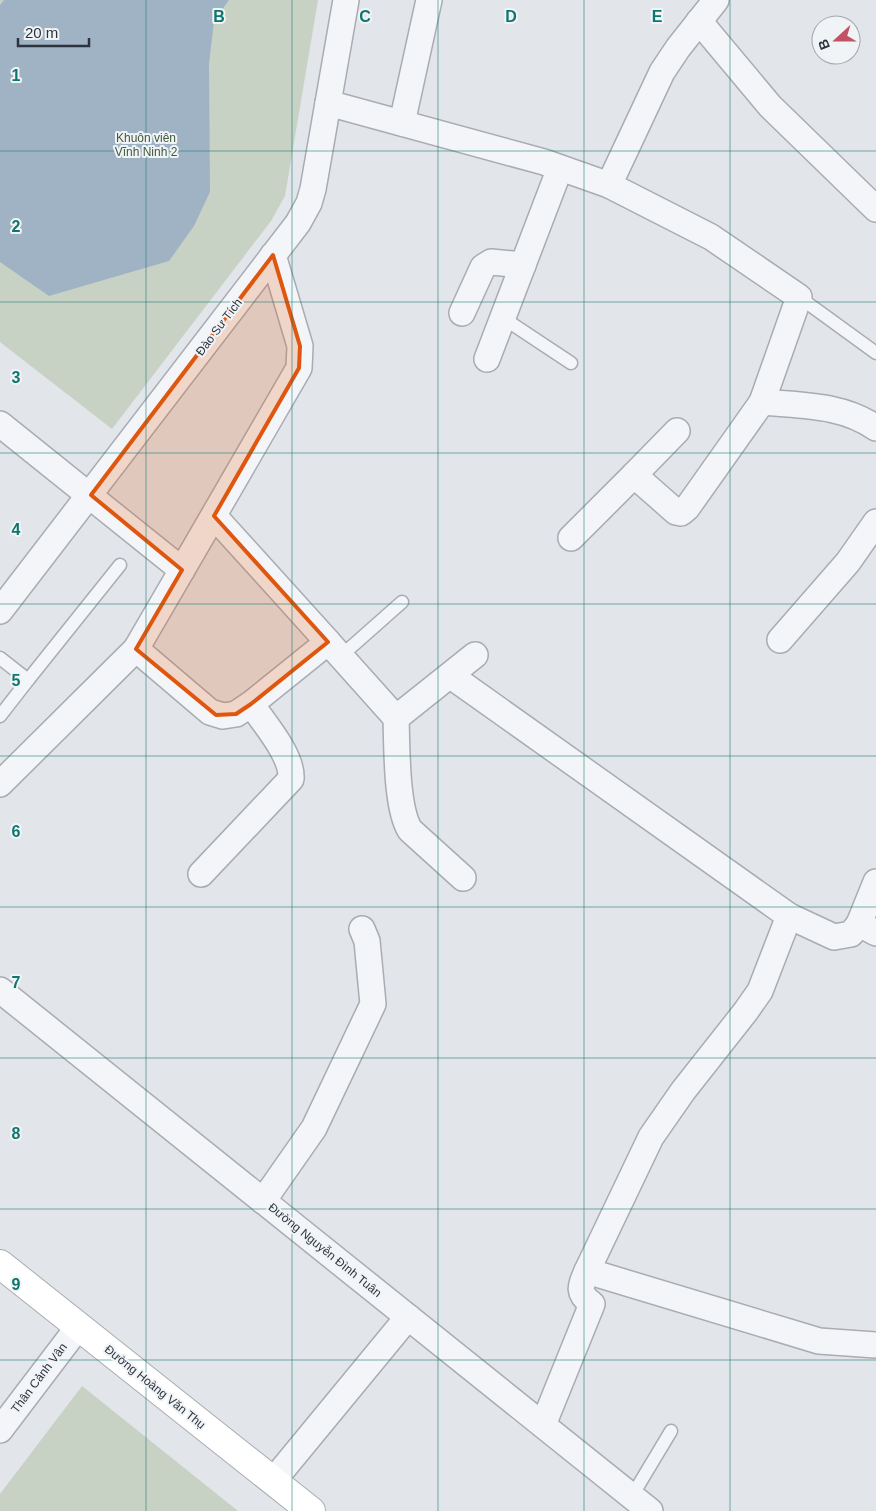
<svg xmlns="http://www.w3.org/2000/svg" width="876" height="1511" viewBox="0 0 876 1511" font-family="Arial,sans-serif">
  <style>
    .green { fill: #c8d2c4 }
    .water { fill: #a0b3c5 }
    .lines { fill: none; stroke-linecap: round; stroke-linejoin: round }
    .lane-casing { stroke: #a8acb3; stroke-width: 15 }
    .street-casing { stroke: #a8acb3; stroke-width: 28 }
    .secondary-casing { stroke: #a8acb3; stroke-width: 30 }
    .lane { stroke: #f4f5f8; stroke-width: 12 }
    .street { stroke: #f4f5f8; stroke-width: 25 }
    .secondary { stroke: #fff; stroke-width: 28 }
    .marked { fill: #df570f; fill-opacity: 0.2; stroke: #df570f; stroke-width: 4; stroke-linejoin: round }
    .grid { fill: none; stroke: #0f766e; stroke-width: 1; stroke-opacity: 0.55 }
    .labels { text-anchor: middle; stroke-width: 4; stroke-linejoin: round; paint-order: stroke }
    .park-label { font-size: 12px; fill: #415a3a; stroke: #f1f4f6 }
    .street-label { font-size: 12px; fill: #2c333f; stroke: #f1f4f6 }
    .grid-label { font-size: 16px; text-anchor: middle; font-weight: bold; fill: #0f766e; stroke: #f1f4f6; stroke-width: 4; stroke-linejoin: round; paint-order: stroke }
  </style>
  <rect width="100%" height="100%" fill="#e2e5e9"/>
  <g class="green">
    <polygon points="0,0 318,0 285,196 271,221 112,429 0,342"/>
    <polygon points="82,1386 238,1511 0,1511 0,1494"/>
  </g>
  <polygon class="water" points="4,0 229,0 214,21 209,64 210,192 194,226 169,261 49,296 0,262 0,5"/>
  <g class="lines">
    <defs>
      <g id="lane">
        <polyline points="799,297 876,353"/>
        <polyline points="503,318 571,363"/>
        <polyline points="341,656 402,602"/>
        <polyline points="0,658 28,680 0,716"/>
        <polyline points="28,680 120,565"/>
        <polyline points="632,1496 671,1431"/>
      </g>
      <g id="street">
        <path d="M716,0L678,48L662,72L609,185L711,237L799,297L762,402C801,406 842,404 876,428"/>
        <polyline points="699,21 770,106 876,209"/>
        <polyline points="328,103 544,162 609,185"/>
        <polyline points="402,123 429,0"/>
        <polyline points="462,313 483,267 491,262 523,265"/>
        <polyline points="487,359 560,168"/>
        <polyline points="0,424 182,570 299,368 300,346 273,255"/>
        <polyline points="634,475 677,431"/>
        <polyline points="571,538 634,475 676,512 681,513 687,508 762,402"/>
        <polyline points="0,611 298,223 309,203 313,189 346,0"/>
        <polyline points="780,640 848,562 876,522"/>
        <polyline points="328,642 396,718 475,655"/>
        <polyline points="136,649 210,712 223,716 236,714 251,704 328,642 214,516"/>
        <polyline points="451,676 789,916 834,937 851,934 859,924 876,933"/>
        <path d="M396,718C397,746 396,808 410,830L463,878"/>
        <polyline points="0,784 136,649 182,570"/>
        <path d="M201,874L291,779C293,756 264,723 251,704"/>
        <polyline points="789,916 760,991 746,1011 683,1091 651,1137 587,1271 819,1341 876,1345"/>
        <polyline points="859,924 876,882"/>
        <polyline points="0,990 650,1511"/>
        <polyline points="263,1201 314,1128 373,1004 367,941 362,929"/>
        <path d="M543,1425L592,1304C577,1293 580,1287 587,1271"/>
        <polyline points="0,1430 79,1326"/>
        <polyline points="273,1481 408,1317"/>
      </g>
      <polyline id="secondary" points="0,1264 311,1511"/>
    </defs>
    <use href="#lane" class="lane-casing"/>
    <use href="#street" class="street-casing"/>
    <use href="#secondary" class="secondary-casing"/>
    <use href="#lane" class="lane"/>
    <use href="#street" class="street"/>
    <use href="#secondary" class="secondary"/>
  </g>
  <path class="marked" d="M273,255L300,346L299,368L214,516L328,642L251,704L236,714L216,715L136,649L182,570L91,495Z"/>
  <path class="grid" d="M146,0V1511M292,0V1511M438,0V1511M584,0V1511M730,0V1511M0,151H876M0,302H876M0,453H876M0,604H876M0,756H876M0,907H876M0,1058H876M0,1209H876M0,1360H876"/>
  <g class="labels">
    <g class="park-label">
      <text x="146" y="142">Khuôn viên<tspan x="146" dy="14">Vĩnh Ninh 2</tspan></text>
    </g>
    <g class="street-label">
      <text transform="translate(219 327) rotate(-53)" y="4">Đào Sư Tích</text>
      <text transform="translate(325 1250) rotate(39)" y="4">Đường Nguyễn Đình Tuân</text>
      <text transform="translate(39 1378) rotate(-53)" y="4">Thân Cảnh Vân</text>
      <text transform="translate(155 1387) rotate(39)" y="4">Đường Hoàng Văn Thụ</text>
    </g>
  </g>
  <g class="grid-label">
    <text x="219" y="22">B</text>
    <text x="365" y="22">C</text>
    <text x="511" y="22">D</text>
    <text x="657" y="22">E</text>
    <text x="16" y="81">1</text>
    <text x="16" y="232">2</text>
    <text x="16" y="383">3</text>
    <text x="16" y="535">4</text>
    <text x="16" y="686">5</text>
    <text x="16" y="837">6</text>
    <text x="16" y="988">7</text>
    <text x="16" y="1139">8</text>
    <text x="16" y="1290">9</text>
  </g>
  <g transform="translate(836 40) rotate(249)"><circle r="24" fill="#f1f4f6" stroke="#a2a7ad"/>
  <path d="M0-4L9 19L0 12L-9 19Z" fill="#c25366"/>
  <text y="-8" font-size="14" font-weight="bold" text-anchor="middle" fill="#2c333f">B</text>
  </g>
  <path d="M18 38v8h71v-8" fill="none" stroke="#2c333f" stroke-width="2.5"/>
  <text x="25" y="38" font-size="15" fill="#2c333f" stroke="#f1f4f6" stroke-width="4" paint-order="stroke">20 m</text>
</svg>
